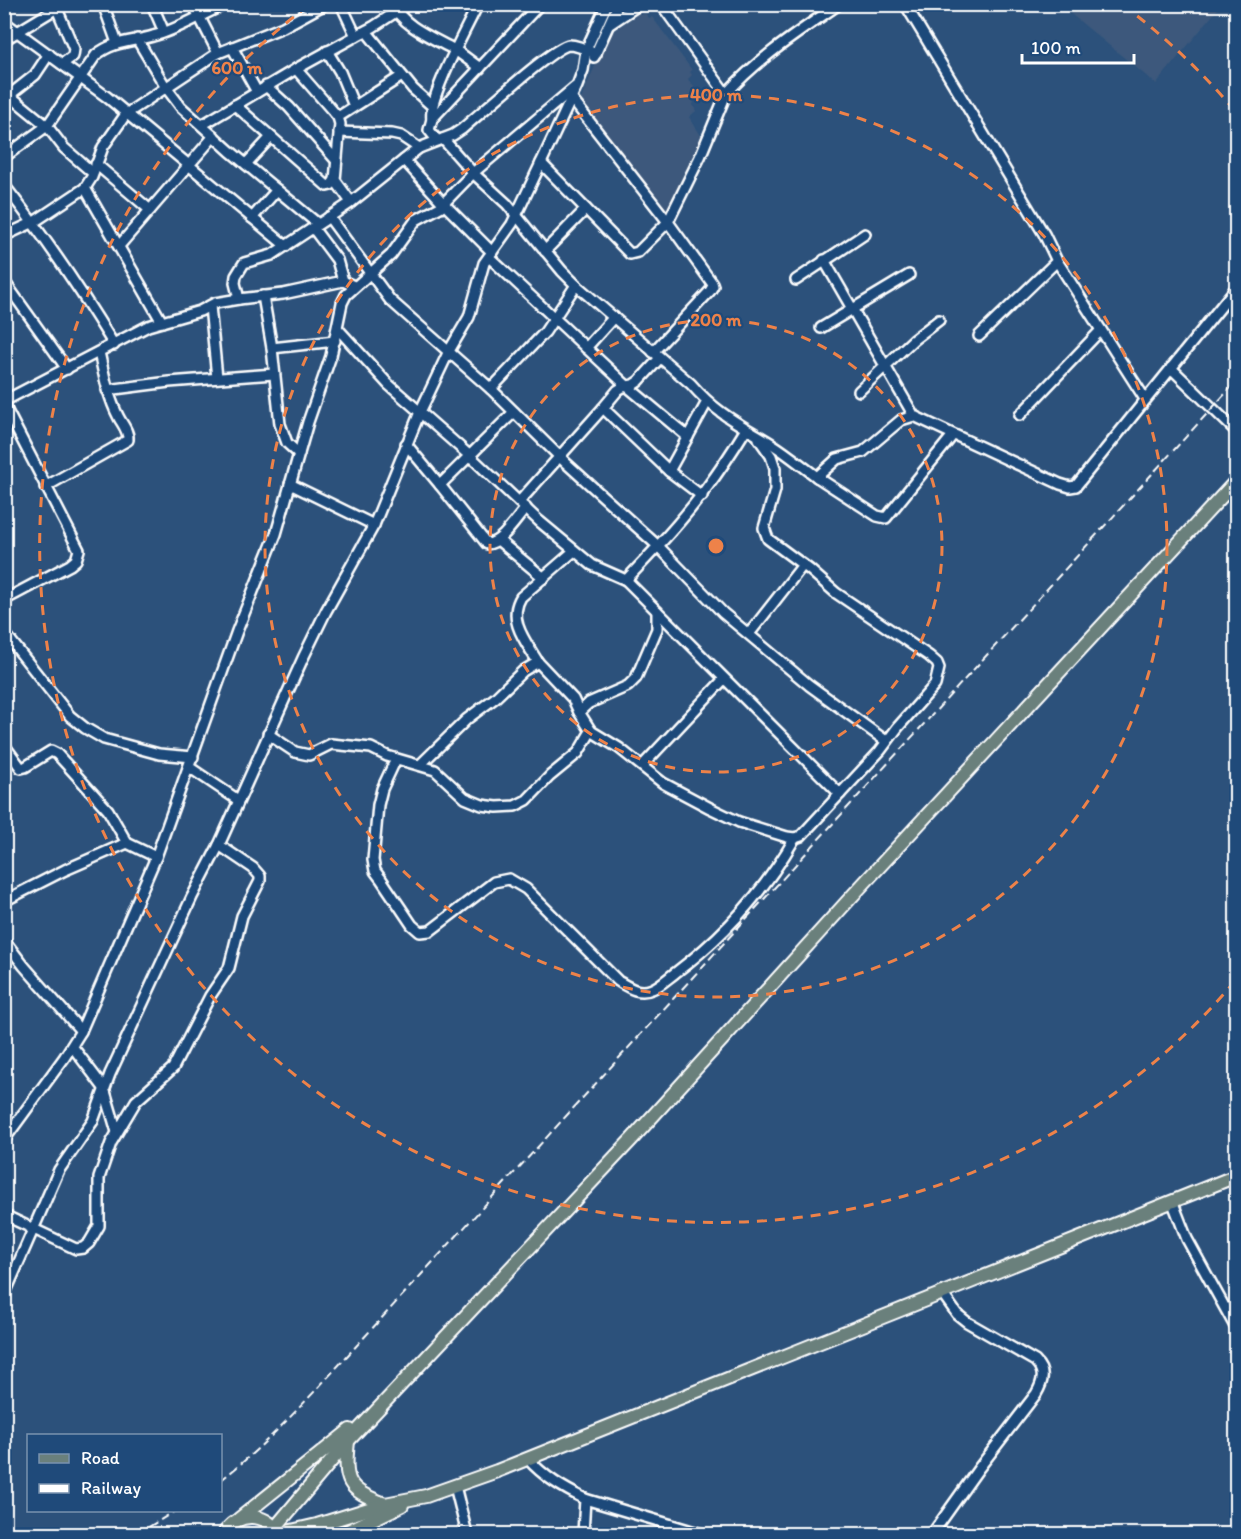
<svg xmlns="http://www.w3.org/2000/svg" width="1241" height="1539" viewBox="0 0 1241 1539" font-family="Itim,sans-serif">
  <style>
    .built { fill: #3c597c }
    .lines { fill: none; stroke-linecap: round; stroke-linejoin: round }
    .minor-casing { stroke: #fff; stroke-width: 14 }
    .major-casing { stroke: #fff; stroke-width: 16 }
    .minor { stroke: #1f4a7a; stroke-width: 9 }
    .major { stroke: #6a807c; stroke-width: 12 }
    .rail { stroke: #fff; stroke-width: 2; stroke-dasharray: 9 4.5; stroke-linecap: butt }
    .ring { fill: none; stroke: #ee8249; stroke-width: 3; stroke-dasharray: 10 8 }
    .centre { fill: #ee8249; stroke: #1f4a7a; stroke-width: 3 }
    .ring-label { font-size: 18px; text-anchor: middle; font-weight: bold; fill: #ee8249; stroke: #1f4a7a; stroke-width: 4.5; stroke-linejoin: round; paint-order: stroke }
  </style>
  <rect width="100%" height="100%" fill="#2c517b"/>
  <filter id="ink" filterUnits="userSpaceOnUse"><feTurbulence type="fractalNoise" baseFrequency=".0167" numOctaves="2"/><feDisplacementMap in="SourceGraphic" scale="12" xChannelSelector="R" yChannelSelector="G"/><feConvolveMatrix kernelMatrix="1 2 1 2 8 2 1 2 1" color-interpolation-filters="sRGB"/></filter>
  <g filter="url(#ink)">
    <g class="built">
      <polygon points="1060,5 1221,5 1156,84"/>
      <polygon points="639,13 641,15 645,13 649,18 652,17 692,70 690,72 692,75 688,79 697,91 693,105 696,111 689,117 702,137 665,217 581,99 608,35"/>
    </g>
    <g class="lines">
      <defs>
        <g id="minor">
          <polyline points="55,4 74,49 73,56 62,64"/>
          <polyline points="103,4 117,43"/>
          <polyline points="152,4 164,32"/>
          <polyline points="193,4 218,53"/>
          <polyline points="341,4 356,36 373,27 408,4"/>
          <path d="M393,4C402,26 433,38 453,49C462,54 471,62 480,68"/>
          <polyline points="905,4 1044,234 1057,261 1145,399"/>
          <polyline points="4,5 5,4"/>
          <polyline points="4,22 107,97 286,246"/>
          <polyline points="610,24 640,4"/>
          <polyline points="366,31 413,89 432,106"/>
          <polyline points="137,39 165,86 181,107 230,151 318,224"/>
          <polyline points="4,40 57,8"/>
          <polyline points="232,47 257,92"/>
          <polyline points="327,51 340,72 354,106"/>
          <polyline points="594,57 618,4"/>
          <polyline points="296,69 356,36"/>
          <polyline points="266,86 289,107 336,160"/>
          <path d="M726,94C758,58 799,32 839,4"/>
          <polyline points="9,95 47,126 64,148 93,173"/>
          <polyline points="7,97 35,75 49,54"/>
          <polyline points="571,98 668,222 712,283 713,286 710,291 653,352"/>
          <polyline points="235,105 327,186 331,185 335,180"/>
          <path d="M432,119C427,99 468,26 478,4"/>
          <polyline points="202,125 296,69 338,117"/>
          <polyline points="339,132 392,134 401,136 419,148"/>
          <path d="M443,139L473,173L507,204L562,271L576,285L691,384C718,415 738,423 772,444C788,454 802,466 817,477L837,459L863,452L901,420L914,416L1060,484L1070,487L1076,486L1236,288"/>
          <polyline points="437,140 429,130 432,119 540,4"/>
          <path d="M4,157L47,126L96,55C113,41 132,42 153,36C178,30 202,14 226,4"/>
          <polyline points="404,160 443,203 492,252"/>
          <polyline points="541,163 630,254 638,252 668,222 700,157 726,94 661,4"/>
          <polyline points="96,164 150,210"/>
          <polyline points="246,164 271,137"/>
          <path d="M4,185C44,236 80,289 114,345"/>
          <polyline points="85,188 162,322"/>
          <polyline points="351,202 335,180 340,124 338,117 402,76"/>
          <polyline points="329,217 390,300 491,389 545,332 576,285"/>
          <polyline points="252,218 277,190"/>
          <polyline points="313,228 337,260 343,281"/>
          <polyline points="4,236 34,222 85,188 92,177 103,147 126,114 218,53 283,27 325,4"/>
          <polyline points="119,246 214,136"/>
          <polyline points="545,251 586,209"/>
          <polyline points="489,257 628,387 688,437"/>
          <polyline points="824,260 914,416"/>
          <polyline points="796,280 865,234"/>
          <polyline points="4,281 67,369"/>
          <path d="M354,286L343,281L283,294L239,299L235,283L236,276L244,263L272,255L349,204L419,148L453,135L462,129C479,115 554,46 569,45C578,45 588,50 596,54"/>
          <polyline points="263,296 272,348 280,424 287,443 299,454"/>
          <polyline points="210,306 217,378"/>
          <polyline points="821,328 909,275"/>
          <polyline points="338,329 388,384 470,456 539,521 592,565 626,580 658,546 566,463 491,389"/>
          <polyline points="979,336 1057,261"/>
          <polyline points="272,348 335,341"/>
          <polyline points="586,348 614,317"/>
          <polyline points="660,358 639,381 633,385 623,387 618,390 603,408 669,471 702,496"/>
          <polyline points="1171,368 1236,431"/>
          <polyline points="107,390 169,382 274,374"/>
          <polyline points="859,391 913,340 939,320"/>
          <polyline points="4,401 148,326 200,311 215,303 239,299"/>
          <polyline points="4,405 79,550 76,560 70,565 4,600"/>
          <polyline points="1020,415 1101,330"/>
          <path d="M746,429C718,475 694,507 658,546L723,613L809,685L886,741"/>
          <polyline points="406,444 440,485 514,412"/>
          <polyline points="669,471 707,402"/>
          <polyline points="817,477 877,516 886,518 953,435"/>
          <polyline points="290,484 374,525"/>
          <path d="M440,485L487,544C502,543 516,519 526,508"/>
          <path d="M45,487L128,440C129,432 123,425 119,418C108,397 104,375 99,352"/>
          <polyline points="519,502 603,408"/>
          <polyline points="498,540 544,578"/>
          <polyline points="626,580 840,794 880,751 898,727 935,685 939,668 937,663 929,656 836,593 810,570 768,539 764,528 775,490 775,468 771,456 759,439"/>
          <polyline points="4,632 70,716 85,728 104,739 159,754 193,757"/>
          <polyline points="749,634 803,565"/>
          <path d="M538,662C526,642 507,620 521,597L574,551"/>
          <polyline points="591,731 619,748 663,783 710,808 739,822 787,837 795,838 801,836 840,794"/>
          <polyline points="268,734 295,752 309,755 331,744 371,748 387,756 435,770 465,798 482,805 497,807 515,806 527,800 550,776 578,753 591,731 579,712 589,703 628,686 636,678 657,629 657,611"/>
          <polyline points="4,745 21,768 25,767 51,751 57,754 108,810 127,843 156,857"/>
          <path d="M396,759L382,789L378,805L373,860L375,871L381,879L412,925L420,932L430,931L494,882L509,879L526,889L618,981C628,987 639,995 652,989C660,986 668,978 675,973C723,937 765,890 795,838"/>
          <polyline points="420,765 467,719 495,698 523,671 538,662 573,699 579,712"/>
          <polyline points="643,765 724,679"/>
          <polyline points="189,767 238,800"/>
          <polyline points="4,901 65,870 127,843"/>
          <polyline points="4,940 24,966 81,1031"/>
          <polyline points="72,1046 104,1088 117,1132"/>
          <polyline points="4,1140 64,1058 81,1031 156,857 237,631 276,534 308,422 331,356 342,303 346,295 391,255 416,220 440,207 473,173 575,87"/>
          <polyline points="1173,1203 1187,1239 1236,1328"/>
          <polyline points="4,1215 76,1249 83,1248 89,1243 99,1226 99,1178 111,1143 136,1101 173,1068 210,996 229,968 242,916 260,881 260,876 253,868 219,845"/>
          <polyline points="4,1296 59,1170 93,1121 110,1074 192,897 219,845 303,658 326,611 374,525 420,412 449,351 469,317 484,263 512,224 541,163 577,86 583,70 586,50 607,4"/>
          <path d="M528,1459C544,1477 563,1488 585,1499L702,1534"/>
          <polyline points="455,1486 467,1534"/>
          <polyline points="583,1534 585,1499"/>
          <path d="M932,1534L979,1468L1036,1394C1043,1382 1046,1372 1035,1361L967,1322L957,1314L942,1293"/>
        </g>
        <g id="major">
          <path d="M348,1441C344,1482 346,1489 385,1504"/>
          <polyline points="239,1519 350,1430"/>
          <polyline points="275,1528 348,1441 632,1139 855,893 1236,481"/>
          <path d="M224,1534C236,1512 265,1511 278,1533"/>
          <polyline points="278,1534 317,1525 385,1504 426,1496 497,1471 1236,1176"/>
          <polyline points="342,1534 402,1505"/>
        </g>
      </defs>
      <use href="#minor" class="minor-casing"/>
      <use href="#major" class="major-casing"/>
      <use href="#minor" class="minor"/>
      <use href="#major" class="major"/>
      <g class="rail">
        <path d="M220,1481C268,1443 308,1399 348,1355L1236,382"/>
        <polyline points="137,1534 177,1510"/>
      </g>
    </g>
  </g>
  <g class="ring">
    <circle cx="716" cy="546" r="226"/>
    <circle cx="716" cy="546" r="451"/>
    <path d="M1235 981A677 677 0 1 1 309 5M1123 5A677 677 0 0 1 1235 111"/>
  </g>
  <circle cx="716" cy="546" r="9" class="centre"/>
  <g class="ring-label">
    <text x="237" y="74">600 m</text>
    <text x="716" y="101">400 m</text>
    <text x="716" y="326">200 m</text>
  </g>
  <rect width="1241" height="1539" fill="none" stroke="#1f4a7a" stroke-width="24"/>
  <rect x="12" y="12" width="1217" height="1515" fill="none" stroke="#fff" stroke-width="2" filter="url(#ink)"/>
  <rect x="27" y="1434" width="195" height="78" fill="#1f4a7a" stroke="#7992af" stroke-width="1.5"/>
  <rect x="39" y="1454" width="30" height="9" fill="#6a807c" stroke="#7992af" stroke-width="1.5"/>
  <text x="81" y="1464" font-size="18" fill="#ffffff">Road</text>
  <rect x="39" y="1484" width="30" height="9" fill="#ffffff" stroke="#7992af" stroke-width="1.5"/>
  <text x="81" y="1494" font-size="18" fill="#ffffff">Railway</text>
  <path d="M1022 54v9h112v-9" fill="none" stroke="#ffffff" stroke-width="3"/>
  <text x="1031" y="54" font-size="18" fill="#ffffff" stroke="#1f4a7a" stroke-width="4.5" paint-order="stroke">100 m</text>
</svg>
